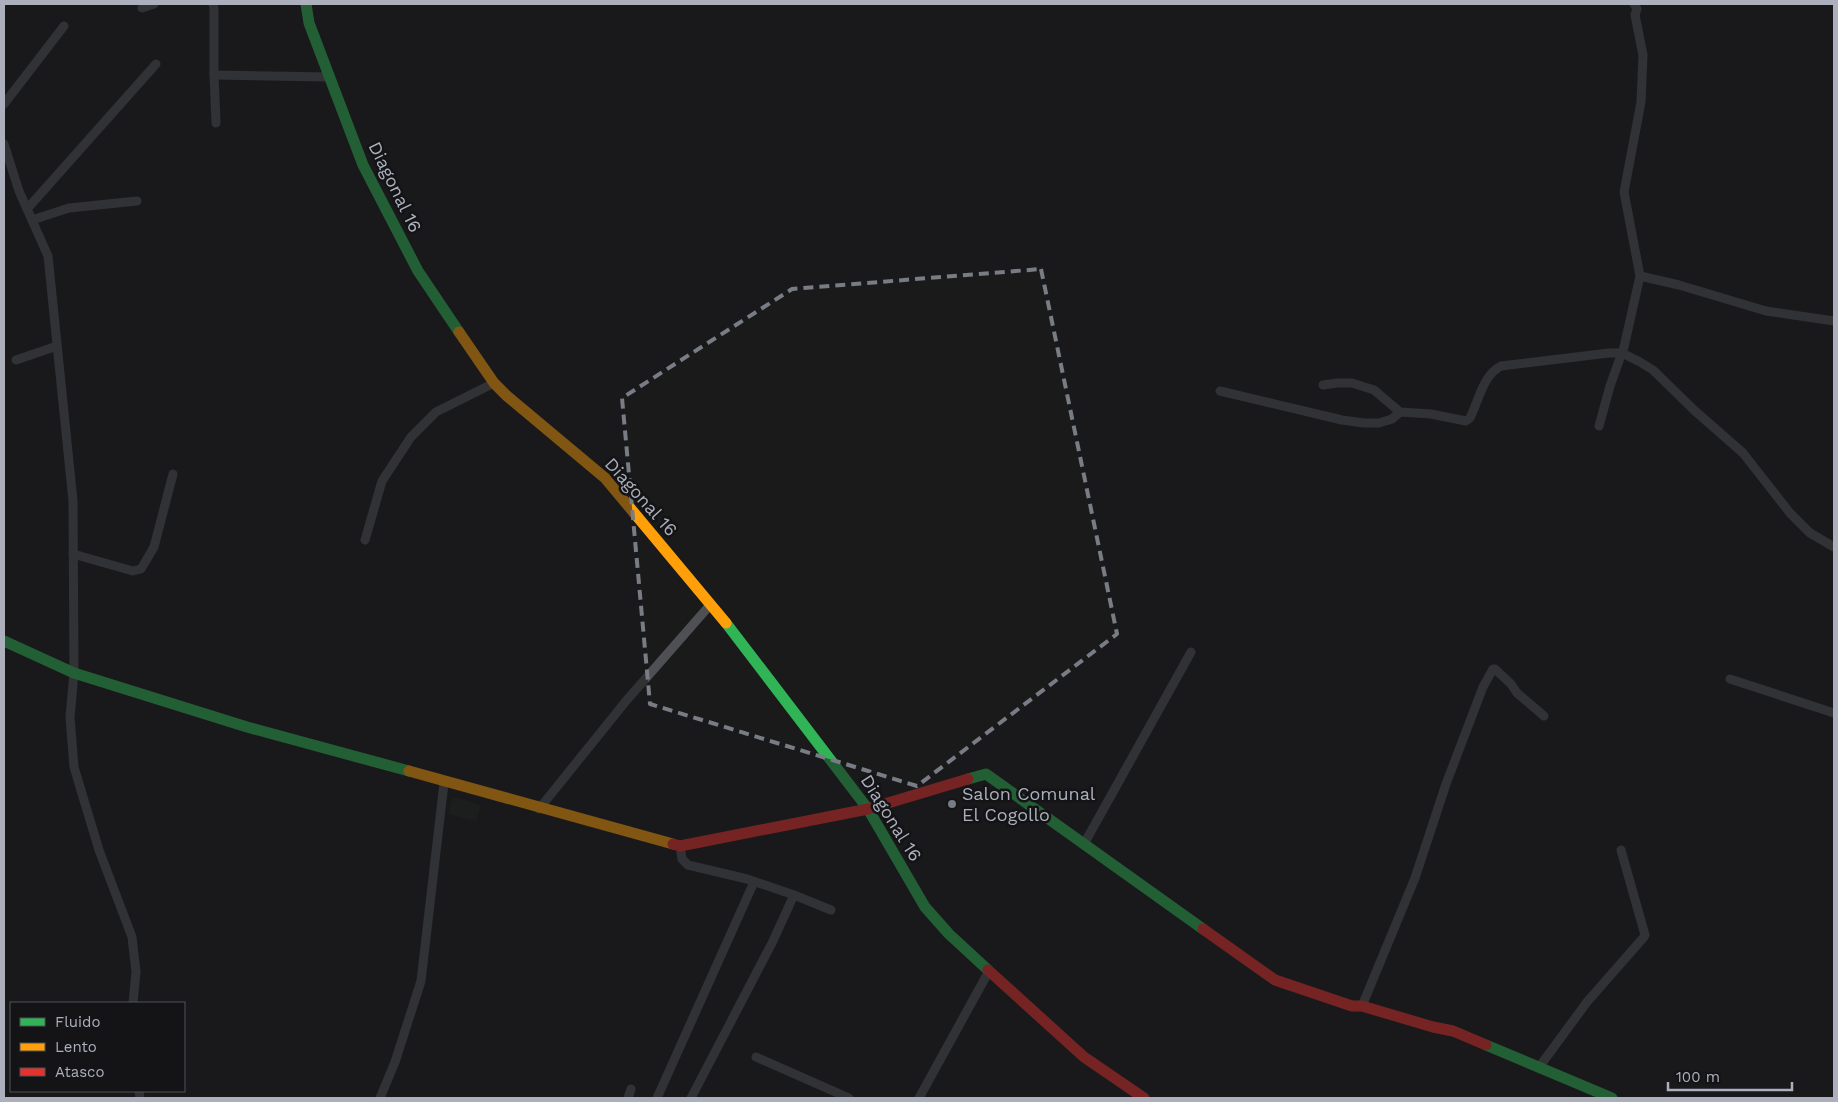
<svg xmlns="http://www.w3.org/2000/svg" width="1838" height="1102" viewBox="0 0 1838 1102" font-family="'Work Sans',sans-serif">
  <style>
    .green { fill: #1e251f }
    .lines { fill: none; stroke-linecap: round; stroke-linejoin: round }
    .street { stroke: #4e5054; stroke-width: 9 }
    .fast { stroke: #30b455; stroke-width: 11 }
    .slow { stroke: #ff9f0a; stroke-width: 11 }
    .jam { stroke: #e5322d; stroke-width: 11 }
    .marked { fill: none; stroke: #787c84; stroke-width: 4; stroke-dasharray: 10 6; stroke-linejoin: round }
    .poi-dot { fill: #787c84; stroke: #141417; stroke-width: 2 }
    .labels { text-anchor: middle; stroke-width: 5; stroke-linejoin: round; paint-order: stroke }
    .street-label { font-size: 18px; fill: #abb0bc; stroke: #141417 }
    .poi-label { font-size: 18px; fill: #abb0bc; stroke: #141417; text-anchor: start }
  </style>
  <rect width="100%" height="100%" fill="#1a1a1b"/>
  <polygon class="green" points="453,797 481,805 476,821 448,814"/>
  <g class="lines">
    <g class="street">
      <polyline points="213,4 214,8 214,75 216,123"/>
      <polyline points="142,8 154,4"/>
      <polyline points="214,75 330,77"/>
      <polyline points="4,104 64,26"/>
      <polyline points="4,144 19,191 48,256 73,501 74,673 70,717 74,767 99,850 132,937 136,972 133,1003"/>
      <polyline points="27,209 156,64"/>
      <polyline points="32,220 69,208 137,201"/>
      <polyline points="1640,276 1679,285 1766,311 1834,321"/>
      <polyline points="16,360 57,346"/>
      <path d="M1323,385L1337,383H1352L1374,390L1400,412L1431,414L1466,421L1470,418C1479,400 1483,375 1501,366L1609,353H1622L1640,362L1653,370L1694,410L1743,453L1790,513L1810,533L1834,547"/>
      <polyline points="1220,391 1342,420 1364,423 1379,423 1392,419 1400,412"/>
      <polyline points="1599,426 1610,386 1624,347 1640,276 1624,192 1641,102 1643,55 1635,15 1637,9 1634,4"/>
      <polyline points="365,540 382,481 411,437 436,412 494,383"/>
      <polyline points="73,554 133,571 141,569 154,547 173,474"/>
      <polyline points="1730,679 1834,713"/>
      <polyline points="539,809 626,701 710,605"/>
      <polyline points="1084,844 1191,652"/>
      <polyline points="680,846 682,859 688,865 747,879 794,895 831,910"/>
      <polyline points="1362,1006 1415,878 1446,784 1483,687 1493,669 1495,669 1511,684 1517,693 1544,716"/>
      <polyline points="756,1057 849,1098"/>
      <polyline points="1540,1066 1587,1002 1644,937 1645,935 1621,850"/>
      <polyline points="139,1091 140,1098"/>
      <polyline points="380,1098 395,1062 421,981 444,783"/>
      <polyline points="628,1098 631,1089"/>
      <polyline points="657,1098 754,882"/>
      <polyline points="691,1098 772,943 794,895"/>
      <polyline points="919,1098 989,971"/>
    </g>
    <g class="fast">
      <polyline points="306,4 309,23 363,165 418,271 459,332"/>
      <polyline points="726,623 868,809 925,907 949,934 988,970"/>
      <polyline points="4,641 74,673 247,727 409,771"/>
      <polyline points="968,779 986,774 1203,929"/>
      <polyline points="1486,1045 1612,1098"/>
    </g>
    <g class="slow">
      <polyline points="459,332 494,383 507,396 605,478 726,623"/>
      <polyline points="409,771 673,844"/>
    </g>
    <g class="jam">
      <polyline points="673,844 680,846 868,809 968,779"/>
      <polyline points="1203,929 1275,980 1352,1006 1362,1006 1433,1027 1453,1031 1486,1045"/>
      <polyline points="988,970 1084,1057 1144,1098"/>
    </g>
  </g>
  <path d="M0 0H1838V1102H0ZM1041,269L1117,634L917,786L650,704L622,398L792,289Z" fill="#1a1a1b" fill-opacity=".55" fill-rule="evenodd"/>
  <path class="marked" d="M1041,269L1117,634L917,786L650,704L622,398L792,289Z"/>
  <circle class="poi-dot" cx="952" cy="804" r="5"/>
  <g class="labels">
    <g class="street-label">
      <text transform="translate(395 187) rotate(64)" y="6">Diagonal 16</text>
      <text transform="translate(641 497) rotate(48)" y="6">Diagonal 16</text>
      <text transform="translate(891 818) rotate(58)" y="6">Diagonal 16</text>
    </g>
    <g class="poi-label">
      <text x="962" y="800">Salon Comunal<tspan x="962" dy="21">El Cogollo</tspan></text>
    </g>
  </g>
  <rect width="1838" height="1102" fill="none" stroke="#abb0bc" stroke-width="10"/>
  <rect x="10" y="1002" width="175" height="90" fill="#141417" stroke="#505259"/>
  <rect x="20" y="1018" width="25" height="8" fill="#30b455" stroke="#505259"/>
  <text x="55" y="1027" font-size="15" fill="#abb0bc">Fluido</text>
  <rect x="20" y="1043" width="25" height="8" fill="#ff9f0a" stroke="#505259"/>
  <text x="55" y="1052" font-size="15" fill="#abb0bc">Lento</text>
  <rect x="20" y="1068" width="25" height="8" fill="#e5322d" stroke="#505259"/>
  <text x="55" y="1077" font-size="15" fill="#abb0bc">Atasco</text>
  <path d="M1668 1082v8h124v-8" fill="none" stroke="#abb0bc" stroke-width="2.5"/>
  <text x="1676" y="1082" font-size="15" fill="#abb0bc" stroke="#141417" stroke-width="4" paint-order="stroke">100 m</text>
</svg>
